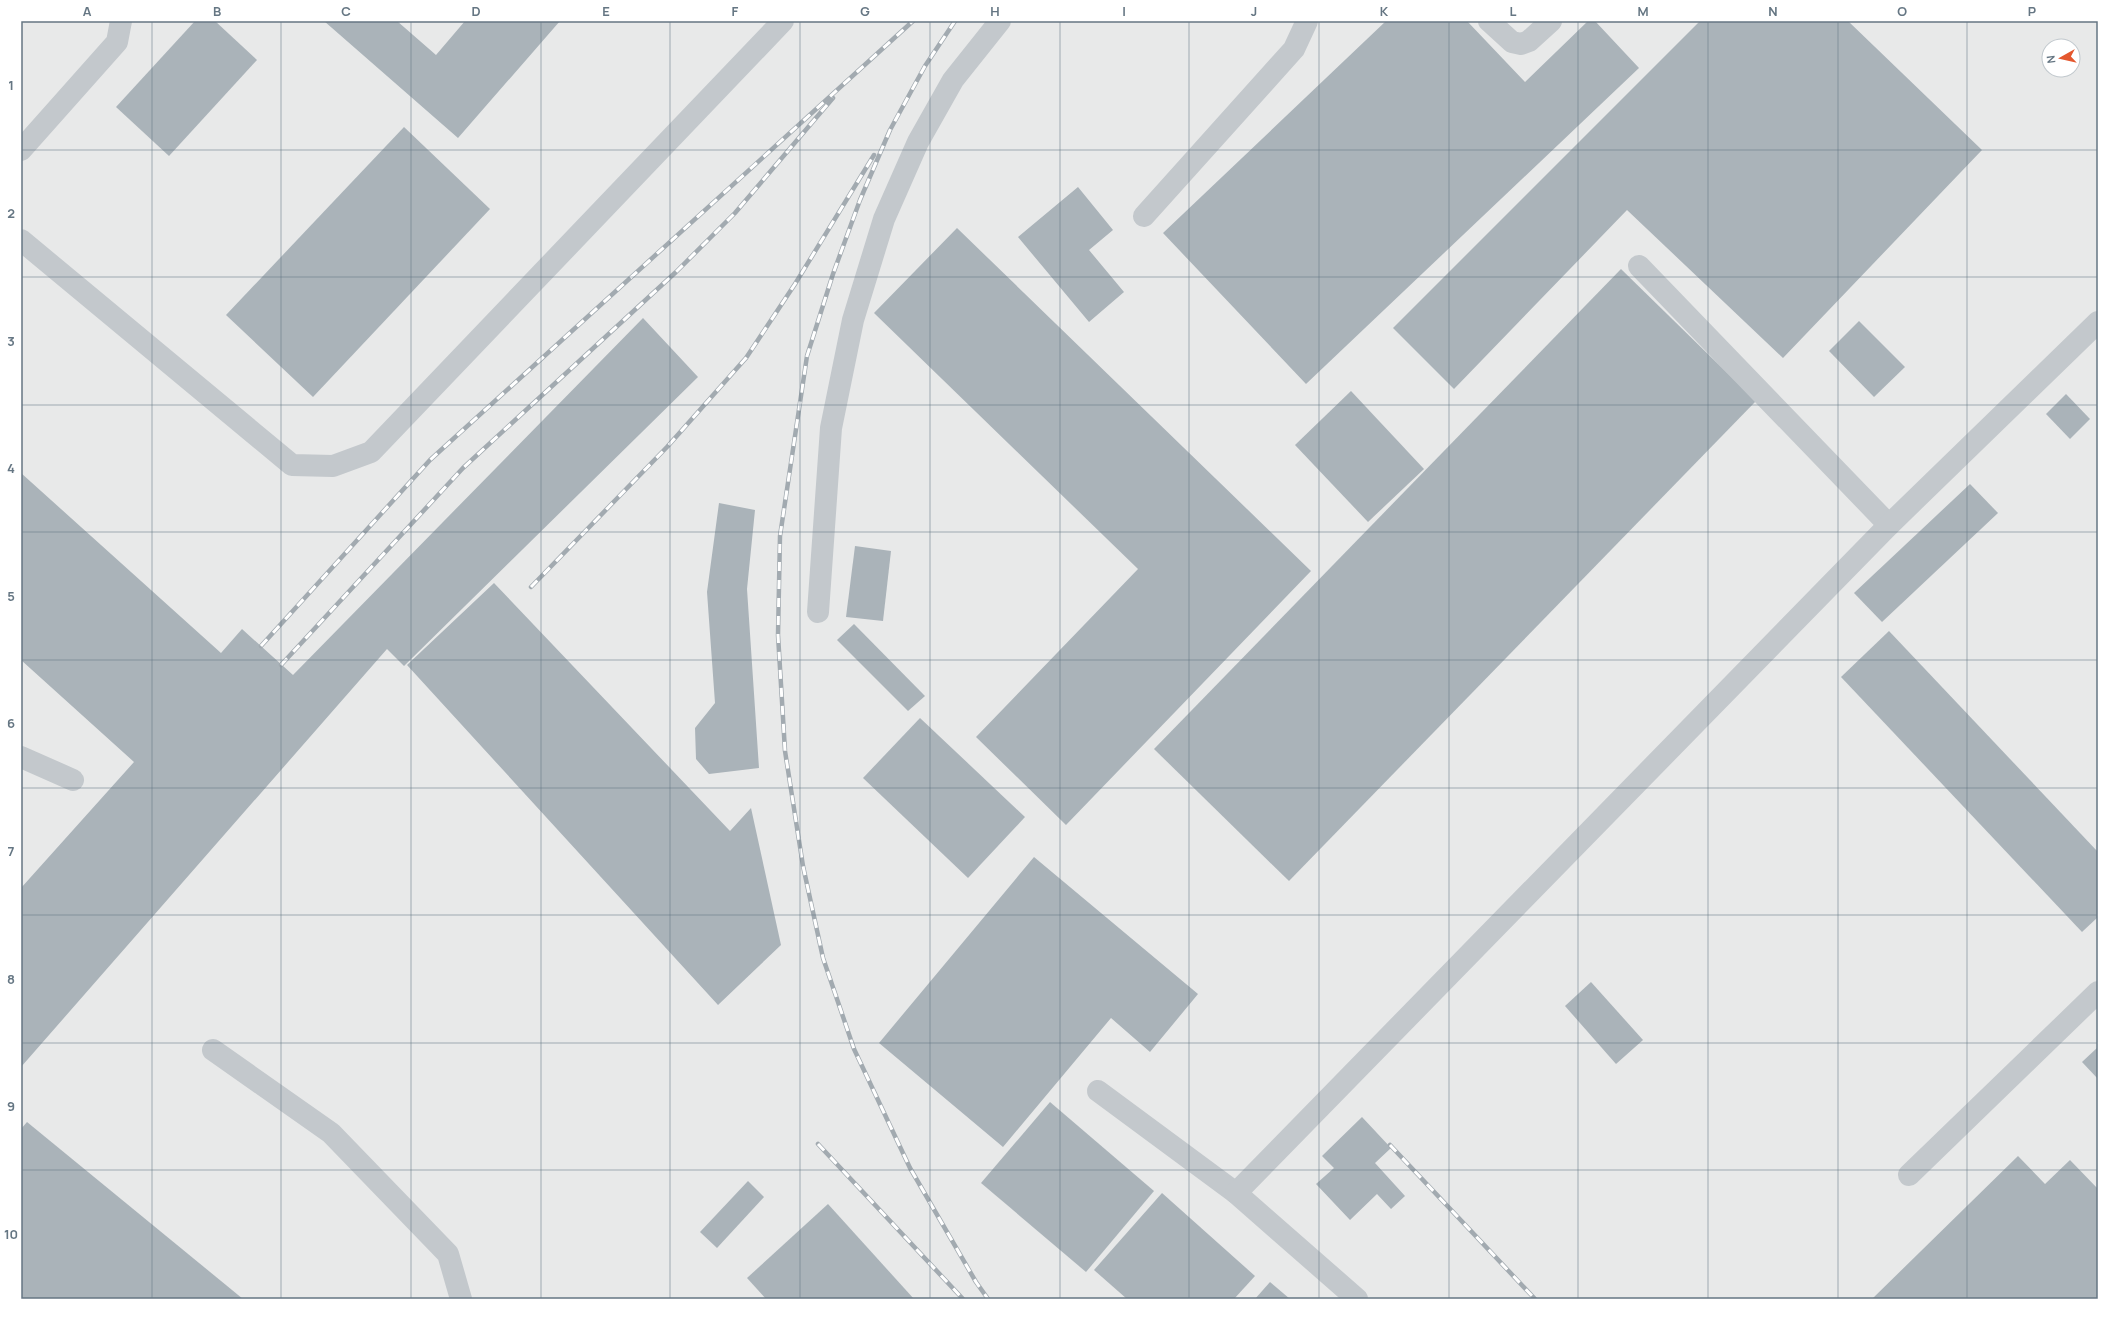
<svg xmlns="http://www.w3.org/2000/svg" width="2119" height="1320" viewBox="0 0 2119 1320" font-family="Manrope,sans-serif">
  <style>
    .built { fill: #e8e9e9; fill-rule: evenodd }
    .building { fill: #aab3b9 }
    .lines { fill: none; stroke-linecap: round; stroke-linejoin: round }
    .minor { stroke: #c3c8cc; stroke-width: 22 }
    .rail-casing { stroke: #a2aab0; stroke-width: 4.5 }
    .rail { stroke: #fff; stroke-width: 3; stroke-dasharray: 9; stroke-linecap: butt }
    .grid { fill: none; stroke: #657683; stroke-width: 1; stroke-opacity: 0.55 }
    .neatline { fill: none; stroke: #657683; stroke-width: 1.5 }
    .grid-label { font-size: 13px; text-anchor: middle; font-weight: bold; fill: #657683 }
  </style>
  <rect width="100%" height="100%" fill="#fafaf8"/>
  <path class="built" d="M21,21H2098V1299H21ZM2049,46H2073V70H2049Z"/>
  <g class="building">
    <polygon points="195,21 215,21 257,60 169,156 116,107"/>
    <polygon points="324,21 397,21 436,55 465,21 560,21 458,138"/>
    <polygon points="1386,21 1467,21 1525,82 1588,21 1595,21 1639,68 1306,384 1163,233"/>
    <polygon points="1700,21 1848,21 1982,150 1783,358 1627,210 1454,389 1393,328"/>
    <polygon points="404,127 490,209 313,397 226,315"/>
    <polygon points="1078,187 1113,230 1089,250 1124,292 1089,322 1018,237"/>
    <polygon points="957,228 1311,571 1066,825 976,737 1138,569 874,313"/>
    <polygon points="1621,269 1756,401 1289,881 1154,749"/>
    <polygon points="643,318 698,377 404,666 387,649 21,1067 21,888 134,762 21,660 21,473 221,653 242,629 293,675"/>
    <polygon points="1859,321 1905,367 1874,397 1829,351"/>
    <polygon points="1351,391 1424,469 1368,522 1295,445"/>
    <polygon points="2066,394 2090,419 2070,439 2046,414"/>
    <polygon points="1970,484 1998,513 1882,622 1854,593"/>
    <polygon points="719,503 755,510 747,589 759,768 709,774 696,759 695,728 715,703 707,592"/>
    <polygon points="855,546 891,551 883,621 846,617"/>
    <polygon points="494,583 730,831 751,808 781,945 718,1005 407,665"/>
    <polygon points="854,624 925,696 908,711 837,640"/>
    <polygon points="1889,631 2098,852 2098,917 2082,932 1841,677"/>
    <polygon points="920,718 1025,817 968,878 863,778"/>
    <polygon points="1034,857 1198,994 1150,1052 1111,1018 1003,1147 879,1043"/>
    <polygon points="1591,982 1643,1040 1616,1064 1565,1006"/>
    <polygon points="2098,1047 2098,1079 2082,1062"/>
    <polygon points="1050,1102 1154,1191 1086,1272 981,1183"/>
    <polygon points="1362,1117 1391,1148 1375,1163 1405,1196 1391,1209 1377,1194 1350,1220 1316,1184 1334,1168 1322,1156"/>
    <polygon points="27,1122 243,1299 21,1299 21,1129"/>
    <polygon points="2018,1156 2045,1184 2070,1160 2098,1189 2098,1299 1872,1299"/>
    <polygon points="748,1181 764,1197 717,1248 700,1232"/>
    <polygon points="1162,1193 1255,1276 1234,1299 1127,1299 1094,1270"/>
    <polygon points="828,1204 914,1299 766,1299 747,1278"/>
    <polygon points="1270,1282 1290,1299 1255,1299"/>
  </g>
  <g class="lines">
    <g class="minor">
      <polyline points="1489,21 1512,42 1521,44 1529,41 1551,21"/>
      <polyline points="21,150 117,42 121,21"/>
      <polyline points="1144,216 1294,49 1307,21"/>
      <polyline points="21,240 292,465 333,466 371,452 783,21"/>
      <polyline points="1639,266 1889,525"/>
      <polyline points="818,612 831,428 853,320 884,219 918,142 953,80 1000,21"/>
      <polyline points="21,757 73,780"/>
      <polyline points="213,1050 331,1133 448,1254 461,1299"/>
      <polyline points="1098,1091 1236,1193"/>
      <polyline points="1909,1175 2098,992"/>
      <polyline points="1357,1299 1236,1193 1889,525 2098,322"/>
    </g>
    <defs>
      <g id="rail">
        <polyline points="955,21 925,66 890,130 860,200 833,274 807,356 780,536 778,635 785,751 803,866 823,958 854,1049 910,1168 976,1282 988,1299"/>
        <polyline points="531,587 667,447 746,358 795,284 874,155"/>
        <polyline points="261,646 430,460 913,21"/>
        <polyline points="281,665 463,468 676,272 735,213 833,98"/>
        <polyline points="818,1144 963,1299"/>
        <polyline points="1390,1145 1535,1299"/>
      </g>
    </defs>
    <use href="#rail" class="rail-casing"/>
    <use href="#rail" class="rail"/>
  </g>
  <path class="grid" d="M152,21V1299M281,21V1299M411,21V1299M541,21V1299M670,21V1299M800,21V1299M930,21V1299M1060,21V1299M1189,21V1299M1319,21V1299M1449,21V1299M1578,21V1299M1708,21V1299M1838,21V1299M1967,21V1299M21,150H2098M21,277H2098M21,405H2098M21,532H2098M21,660H2098M21,788H2098M21,915H2098M21,1043H2098M21,1170H2098"/>
  <rect width="2119" height="1320" fill="none" stroke="#ffffff" stroke-width="44"/>
  <g transform="translate(2061 58) rotate(262)"><circle r="19" fill="#ffffff" stroke="#c1c8cd"/>
  <path d="M0-3L7 15L0 10L-7 15Z" fill="#e4572e"/>
  <text y="-6" font-size="11" font-weight="bold" text-anchor="middle" fill="#657683">N</text>
  </g>
  <rect x="22" y="22" width="2075" height="1276" class="neatline"/>
  <g class="grid-label">
    <text x="87" y="16">A</text>
    <text x="217" y="16">B</text>
    <text x="346" y="16">C</text>
    <text x="476" y="16">D</text>
    <text x="606" y="16">E</text>
    <text x="735" y="16">F</text>
    <text x="865" y="16">G</text>
    <text x="995" y="16">H</text>
    <text x="1124" y="16">I</text>
    <text x="1254" y="16">J</text>
    <text x="1384" y="16">K</text>
    <text x="1513" y="16">L</text>
    <text x="1643" y="16">M</text>
    <text x="1773" y="16">N</text>
    <text x="1902" y="16">O</text>
    <text x="2032" y="16">P</text>
    <text x="11" y="90">1</text>
    <text x="11" y="218">2</text>
    <text x="11" y="346">3</text>
    <text x="11" y="473">4</text>
    <text x="11" y="601">5</text>
    <text x="11" y="728">6</text>
    <text x="11" y="856">7</text>
    <text x="11" y="984">8</text>
    <text x="11" y="1111">9</text>
    <text x="11" y="1239">10</text>
  </g>
</svg>
